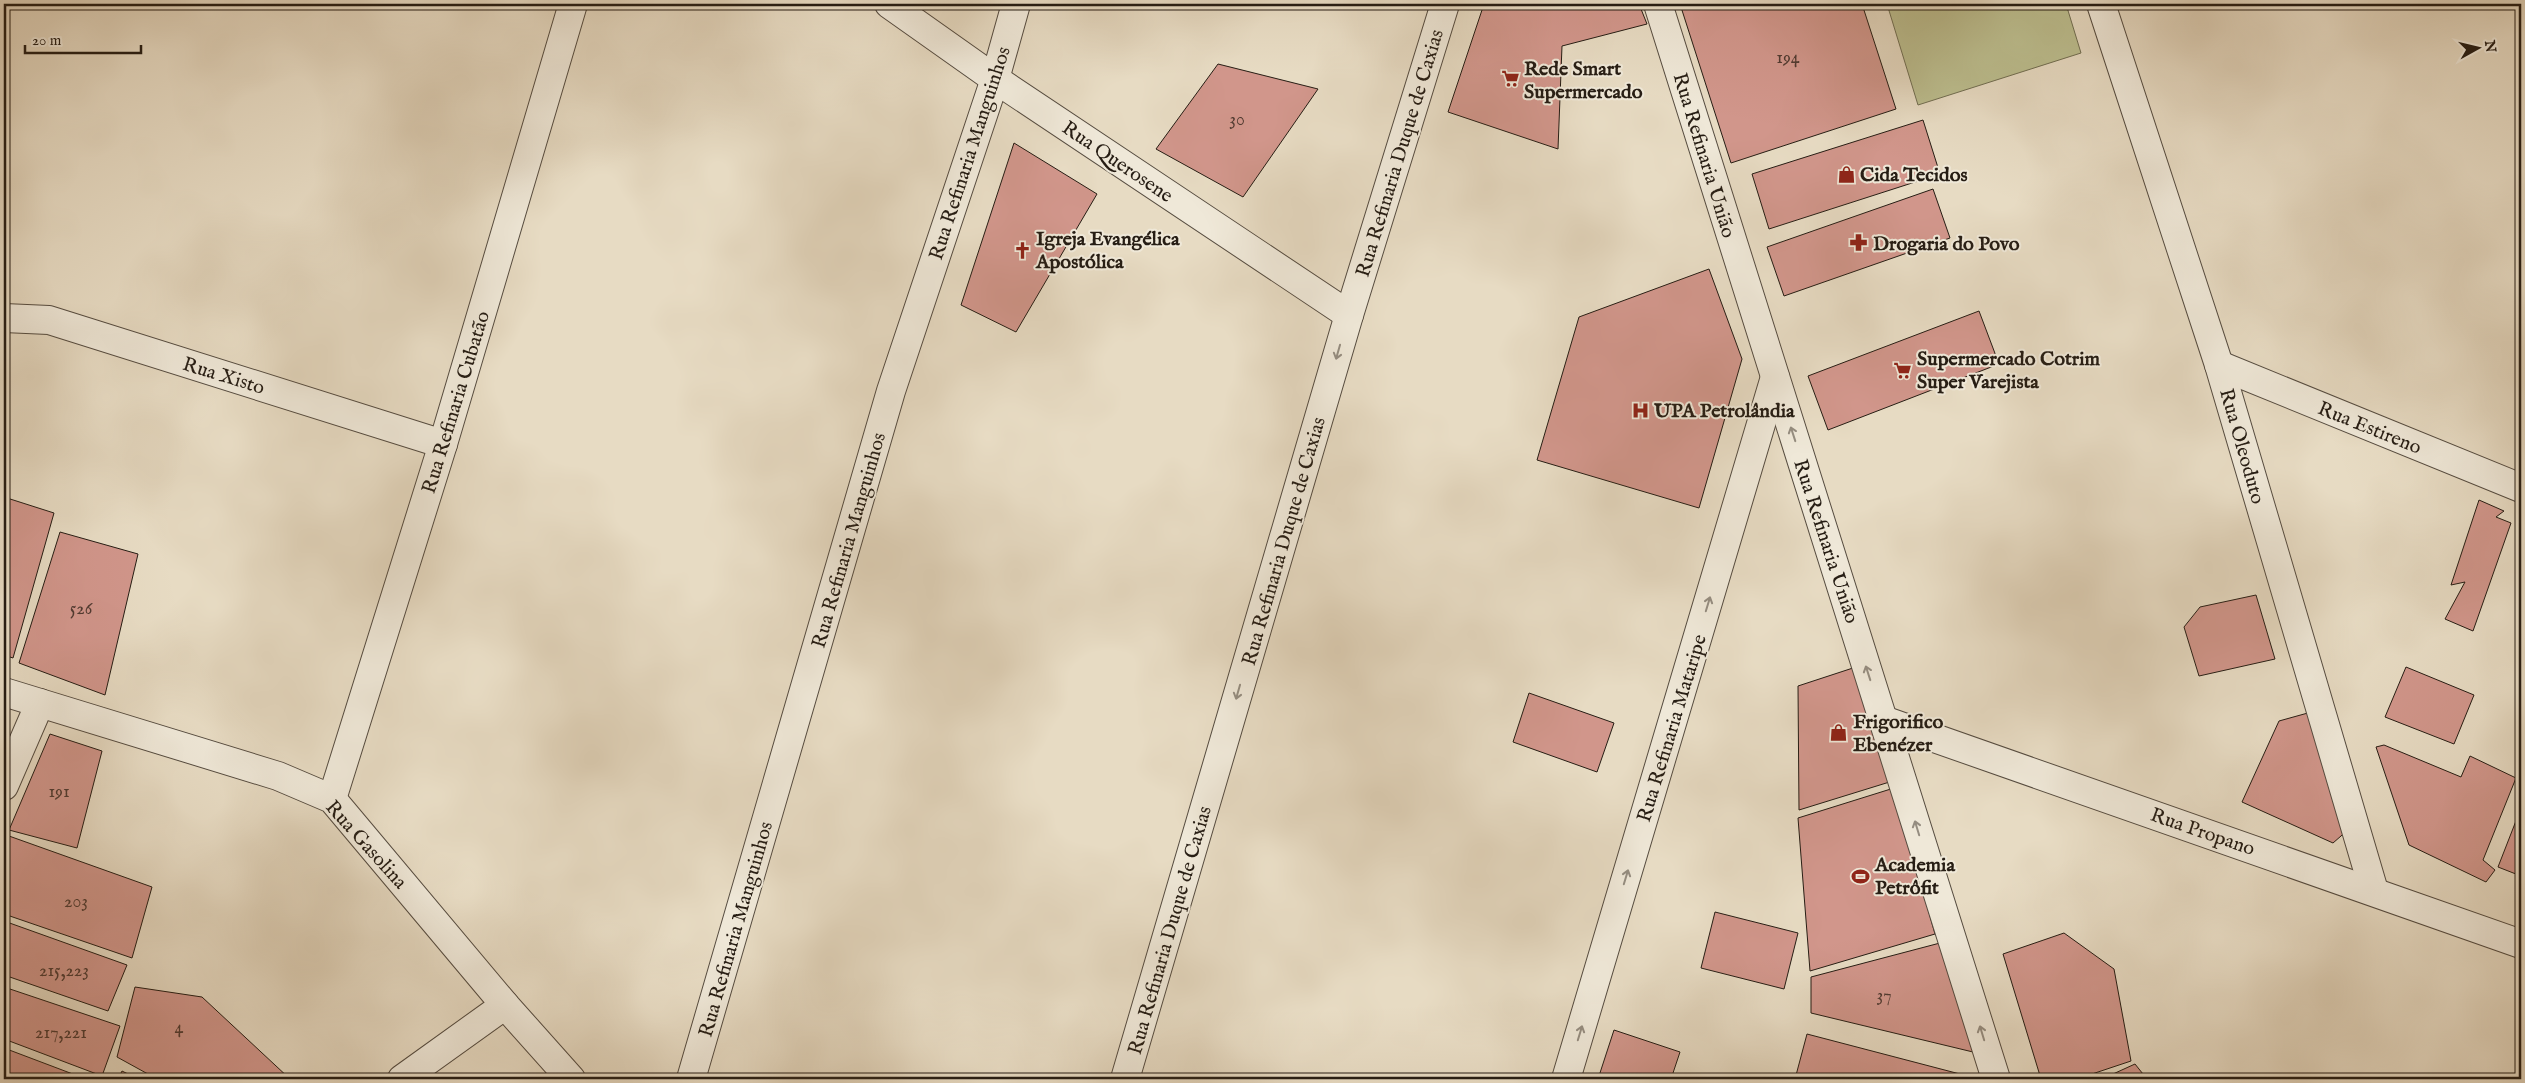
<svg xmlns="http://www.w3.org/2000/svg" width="2525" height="1083" viewBox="0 0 2525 1083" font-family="'IM FELL English',serif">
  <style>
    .green { fill: #bcbe8f; stroke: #716e52 }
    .building { fill: #d1968b; stroke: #261d14 }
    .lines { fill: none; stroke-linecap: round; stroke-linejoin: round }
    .minor-casing { stroke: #564c40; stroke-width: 30 }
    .minor { stroke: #efe8d8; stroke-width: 28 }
    .oneway { stroke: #958d80 }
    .labels { text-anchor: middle; stroke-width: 4; stroke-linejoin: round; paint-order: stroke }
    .number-label { font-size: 18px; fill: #513b32 }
    .poi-label { font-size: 20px; font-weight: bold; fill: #261d14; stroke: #efe8d8; text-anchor: start }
    .street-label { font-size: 20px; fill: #261d14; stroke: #efe8d8 }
  </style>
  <rect width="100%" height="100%" fill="#e7dbc3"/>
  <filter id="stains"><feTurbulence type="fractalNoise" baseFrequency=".004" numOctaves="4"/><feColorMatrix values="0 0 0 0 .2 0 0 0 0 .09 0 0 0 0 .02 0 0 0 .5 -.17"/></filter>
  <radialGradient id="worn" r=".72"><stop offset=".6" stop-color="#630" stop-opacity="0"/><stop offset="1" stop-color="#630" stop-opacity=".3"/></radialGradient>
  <polygon class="green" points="1887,4 2066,4 2081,53 1918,105"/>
  <g class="building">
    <polygon points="1484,4 1639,4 1647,24 1562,46 1558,149 1448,112"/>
    <polygon points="1680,4 1862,4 1896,109 1731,163"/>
    <polygon points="1218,64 1318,89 1243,197 1156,149"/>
    <polygon points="1923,120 1940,174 1769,229 1752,174"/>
    <polygon points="1014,143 1097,194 1016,332 961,305"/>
    <polygon points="1933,189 1950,238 1784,296 1767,247"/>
    <polygon points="1709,269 1742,359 1699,508 1537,460 1579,317"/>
    <polygon points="1979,311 1999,364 1828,430 1808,376"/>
    <polygon points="7,498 54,513 13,658 4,655 4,512"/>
    <polygon points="2479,500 2504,511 2496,517 2511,523 2473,631 2445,619 2465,582 2451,585"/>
    <polygon points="60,532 138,554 105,695 19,663"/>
    <polygon points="2256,595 2275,659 2199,676 2184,627 2200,607"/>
    <polygon points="1859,666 1896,780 1799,810 1798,686"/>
    <polygon points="2406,667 2474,695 2454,744 2385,717"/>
    <polygon points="1529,693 1614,723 1597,772 1513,742"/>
    <polygon points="2315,711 2349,829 2333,843 2242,802 2279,721"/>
    <polygon points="50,734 102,751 77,848 9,830"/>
    <polygon points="2384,745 2461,777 2470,756 2516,778 2483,860 2495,870 2486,882 2409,845 2376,747"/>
    <polygon points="1894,788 1935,934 1810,971 1798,818"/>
    <polygon points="2521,808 2521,876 2498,867"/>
    <polygon points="9,836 152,887 132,958 4,914 4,850"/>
    <polygon points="1715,912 1798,933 1784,989 1701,968"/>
    <polygon points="4,921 127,965 108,1011 4,975"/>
    <polygon points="2064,933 2114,969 2131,1061 2077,1079 2041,1079 2003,954"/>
    <polygon points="1940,943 1973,1052 1811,1013 1811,977"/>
    <polygon points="4,987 120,1026 102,1076 4,1039"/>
    <polygon points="135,987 202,997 290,1079 157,1079 117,1057"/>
    <polygon points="1614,1030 1680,1052 1671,1079 1598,1079"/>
    <polygon points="1807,1034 1979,1079 1795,1079"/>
    <polygon points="4,1048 86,1079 4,1079"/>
    <polygon points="2135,1064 2147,1079 2102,1079"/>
    <polygon points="122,1071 138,1079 118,1079"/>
  </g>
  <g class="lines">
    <defs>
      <g id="minor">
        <polyline points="889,4 995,79 1349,315"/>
        <polyline points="1658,4 1996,1079"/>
        <polyline points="2101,4 2219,365 2374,891"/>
        <polyline points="4,318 49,320 443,444"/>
        <polyline points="2219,365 2521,488"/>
        <polyline points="4,692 278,776 332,799 505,1005 571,1079"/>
        <polyline points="1883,720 2521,944"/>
        <polyline points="4,786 40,703"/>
        <polyline points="332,799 443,444 573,4"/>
        <polyline points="402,1079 505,1005"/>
        <polyline points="691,1079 891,391 995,79 1016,4"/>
        <polyline points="1125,1079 1349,315 1445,4"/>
        <polyline points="1566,1079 1775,377"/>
      </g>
    </defs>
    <use href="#minor" class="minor-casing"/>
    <use href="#minor" class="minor"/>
  </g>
  <defs><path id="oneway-shaft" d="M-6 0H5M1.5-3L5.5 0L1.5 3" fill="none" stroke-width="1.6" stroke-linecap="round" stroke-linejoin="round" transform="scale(1.25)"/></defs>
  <g class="oneway">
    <use href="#oneway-shaft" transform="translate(1338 352) rotate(106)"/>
    <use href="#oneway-shaft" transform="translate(1793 434) rotate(-108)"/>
    <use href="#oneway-shaft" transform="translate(1708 604) rotate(-73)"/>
    <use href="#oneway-shaft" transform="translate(1868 673) rotate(-108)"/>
    <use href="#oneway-shaft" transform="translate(1238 692) rotate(106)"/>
    <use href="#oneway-shaft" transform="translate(1917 828) rotate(-107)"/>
    <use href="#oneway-shaft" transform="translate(1626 877) rotate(-73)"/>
    <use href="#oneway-shaft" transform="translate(1580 1033) rotate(-73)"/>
    <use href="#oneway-shaft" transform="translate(1982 1033) rotate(-107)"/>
  </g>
  <defs>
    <symbol id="supermarket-bare" viewBox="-9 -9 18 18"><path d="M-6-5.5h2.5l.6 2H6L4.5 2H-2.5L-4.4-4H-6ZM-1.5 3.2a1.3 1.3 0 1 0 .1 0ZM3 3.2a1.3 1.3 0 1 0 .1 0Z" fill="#8f2418" stroke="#efe8d8" stroke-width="2.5" paint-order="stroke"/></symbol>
    <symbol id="shop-bare" viewBox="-9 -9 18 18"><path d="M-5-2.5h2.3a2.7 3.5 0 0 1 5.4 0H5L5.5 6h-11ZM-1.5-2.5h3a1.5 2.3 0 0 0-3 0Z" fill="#8f2418" stroke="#efe8d8" stroke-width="2.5" paint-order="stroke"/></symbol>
    <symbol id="pharmacy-bare" viewBox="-9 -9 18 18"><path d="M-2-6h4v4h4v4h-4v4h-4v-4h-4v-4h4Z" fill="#8f2418" stroke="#efe8d8" stroke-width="2.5" paint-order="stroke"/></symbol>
    <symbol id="church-bare" viewBox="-9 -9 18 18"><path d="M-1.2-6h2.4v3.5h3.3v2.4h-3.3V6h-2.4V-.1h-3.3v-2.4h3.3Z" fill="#8f2418" stroke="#efe8d8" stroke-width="2.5" paint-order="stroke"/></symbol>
    <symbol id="hospital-bare" viewBox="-9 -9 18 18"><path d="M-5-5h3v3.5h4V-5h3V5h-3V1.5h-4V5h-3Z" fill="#8f2418" stroke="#efe8d8" stroke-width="2.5" paint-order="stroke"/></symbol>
    <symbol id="stadium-bare" viewBox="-9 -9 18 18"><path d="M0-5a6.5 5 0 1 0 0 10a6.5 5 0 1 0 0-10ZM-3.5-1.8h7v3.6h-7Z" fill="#8f2418" stroke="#efe8d8" stroke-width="2.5" paint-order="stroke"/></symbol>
  </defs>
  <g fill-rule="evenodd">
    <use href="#supermarket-bare" x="1498" y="66" width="25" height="25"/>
    <use href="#shop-bare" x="1834" y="162" width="25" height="25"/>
    <use href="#pharmacy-bare" x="1846" y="230" width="25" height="25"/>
    <use href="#church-bare" x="1010" y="238" width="25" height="25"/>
    <use href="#supermarket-bare" x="1890" y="358" width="25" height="25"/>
    <use href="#hospital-bare" x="1628" y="398" width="25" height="25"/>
    <use href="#shop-bare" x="1826" y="720" width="25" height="25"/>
    <use href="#stadium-bare" x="1848" y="864" width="25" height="25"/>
  </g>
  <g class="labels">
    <g class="number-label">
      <text x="1788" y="63">194</text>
      <text x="1237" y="125">30</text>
      <text x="81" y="614">526</text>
      <text x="59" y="797">191</text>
      <text x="76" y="907">203</text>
      <text x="64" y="976">215,223</text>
      <text x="1884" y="1001">37</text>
      <text x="179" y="1033">4</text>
      <text x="61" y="1038">217,221</text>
    </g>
    <g class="poi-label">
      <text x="1524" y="75">Rede Smart<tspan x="1524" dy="23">Supermercado</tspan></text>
      <text x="1860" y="181">Cida Tecidos</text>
      <text x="1036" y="245">Igreja Evangélica<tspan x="1036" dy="23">Apostólica</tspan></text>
      <text x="1873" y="250">Drogaria do Povo</text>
      <text x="1917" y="365">Supermercado Cotrim<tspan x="1917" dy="23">Super Varejista</tspan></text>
      <text x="1654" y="417">UPA Petrolândia</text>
      <text x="1853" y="728">Frigorifico<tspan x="1853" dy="23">Ebenézer</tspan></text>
      <text x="1875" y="871">Academia<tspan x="1875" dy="23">Petrôfit</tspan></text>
    </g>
    <g class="street-label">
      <text transform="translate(969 153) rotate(-72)" y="7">Rua Refinaria Manguinhos</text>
      <text transform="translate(1399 153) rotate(-73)" y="7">Rua Refinaria Duque de Caxias</text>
      <text transform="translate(1705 155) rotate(73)" y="7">Rua Refinaria União</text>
      <text transform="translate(1118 161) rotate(34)" y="7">Rua Querosene</text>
      <text transform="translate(224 375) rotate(17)" y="7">Rua Xisto</text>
      <text transform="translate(455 402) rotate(-73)" y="7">Rua Refinaria Cubatão</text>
      <text transform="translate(2370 427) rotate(22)" y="7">Rua Estireno</text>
      <text transform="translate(2243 446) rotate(74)" y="7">Rua Oleoduto</text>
      <text transform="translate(848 540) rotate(-74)" y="7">Rua Refinaria Manguinhos</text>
      <text transform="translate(1283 541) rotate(-74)" y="7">Rua Refinaria Duque de Caxias</text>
      <text transform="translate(1827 541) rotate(72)" y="7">Rua Refinaria União</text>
      <text transform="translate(1671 728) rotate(-73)" y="7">Rua Refinaria Mataripe</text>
      <text transform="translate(2203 831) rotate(19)" y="7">Rua Propano</text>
      <text transform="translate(367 844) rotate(48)" y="7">Rua Gasolina</text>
      <text transform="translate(735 929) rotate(-74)" y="7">Rua Refinaria Manguinhos</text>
      <text transform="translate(1169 930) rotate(-74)" y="7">Rua Refinaria Duque de Caxias</text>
    </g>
  </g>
  <rect width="2525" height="1083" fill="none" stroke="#e7dbc3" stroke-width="20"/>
  <rect x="5" y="5" width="2515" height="1073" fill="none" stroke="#261d14" stroke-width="2.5"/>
  <rect x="10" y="10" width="2505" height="1063" fill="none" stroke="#261d14"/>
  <g transform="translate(2478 48) rotate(82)" stroke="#efe8d8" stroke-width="4" paint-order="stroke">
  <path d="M0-4L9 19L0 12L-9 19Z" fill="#261d14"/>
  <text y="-8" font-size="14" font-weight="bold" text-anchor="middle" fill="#261d14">N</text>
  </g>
  <path d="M25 45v8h116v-8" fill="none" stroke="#261d14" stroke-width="2.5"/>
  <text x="32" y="45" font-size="15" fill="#261d14" stroke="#efe8d8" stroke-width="4" paint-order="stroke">20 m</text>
  <rect width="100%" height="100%" filter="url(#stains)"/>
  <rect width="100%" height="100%" fill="url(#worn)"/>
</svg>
